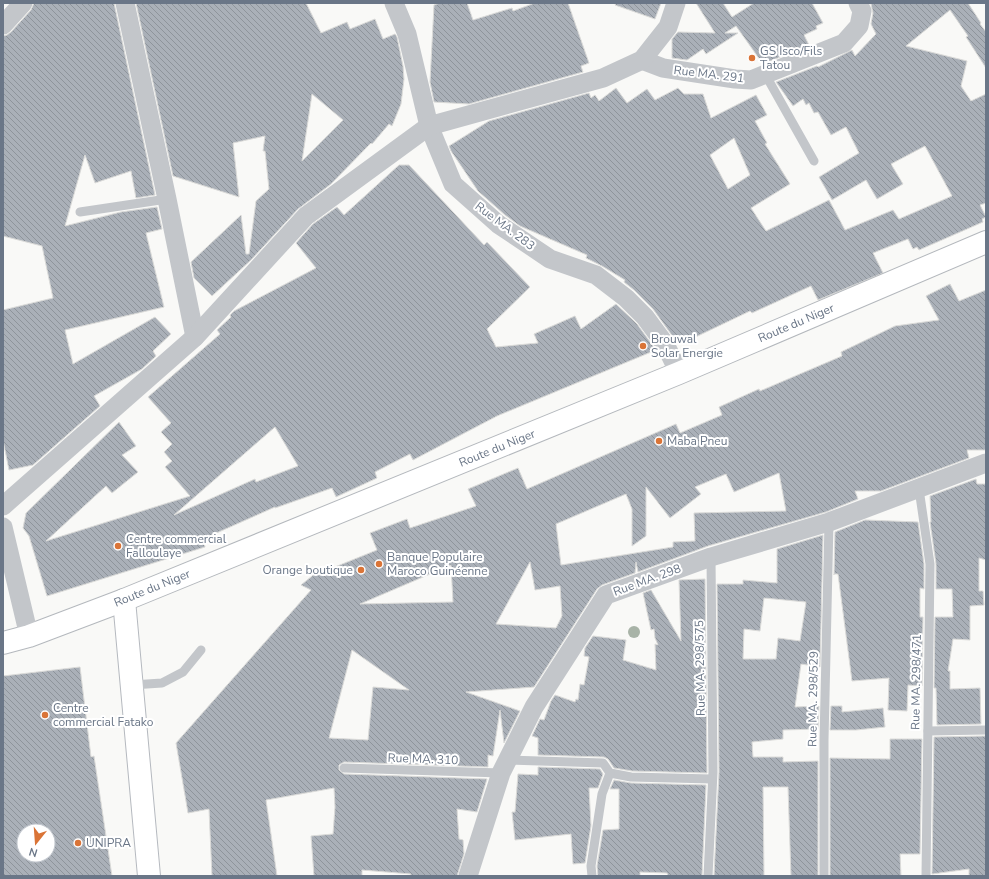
<svg xmlns="http://www.w3.org/2000/svg" width="989" height="879" viewBox="0 0 989 879" font-family="'Nunito Sans',sans-serif">
  <style>
    .building { fill: url(#building-back-hatch); stroke: #dbdbd9; fill-rule: evenodd }
    .lines { fill: none; stroke-linecap: round; stroke-linejoin: round }
    .secondary-casing { stroke: #b5b9bf; stroke-width: 24 }
    .primary-casing { stroke: #b4b8bd; stroke-width: 24 }
    .lane { stroke: #c3c6ca; stroke-width: 9 }
    .street { stroke: #c3c6ca; stroke-width: 19 }
    .secondary { stroke: #fff; stroke-width: 22 }
    .primary { stroke: #fff; stroke-width: 22 }
    .tree { fill: #a8b3a7 }
    .poi-dot { fill: #da7437; stroke: #fff; stroke-width: 1.5 }
    .labels { text-anchor: middle; stroke-width: 4; stroke-linejoin: round; paint-order: stroke }
    .poi-label { font-size: 12px; fill: #6a7687; stroke: #fff; text-anchor: start }
    .street-label { font-size: 12px; fill: #6a7687; stroke: #fff }
  </style>
  <defs>
    <pattern id="building-back-hatch" width="6" height="6" patternUnits="userSpaceOnUse"><rect width="6" height="6" fill="#aab0b8"/><path d="M-1 5l2 2M0 0l6 6M5-1l2 2" fill="none" stroke="#8e949b"/></pattern>
  </defs>
  <rect width="100%" height="100%" fill="#f9f9f7"/>
  <g class="building">
    <polygon points="34,3 114,3 155,195 136,198 131,171 95,183 85,155 65,226 121,212 157,207 162,229 146,233 164,307 65,330 73,364 155,317 171,334 153,351 156,356 142,369 94,396 100,406 33,465 9,470 3,440 3,310 53,298 42,246 3,236 3,36 7,35 11,32 31,10"/>
    <path d="M136,3H306L321,33L347,22L350,29L375,19L383,39L395,34L397,37L403,66L404,79L401,104L392,126L389,124L372,144L371,143L331,184L298,209L251,260L212,296L194,278L191,262L241,215L246,254H249L256,201L269,189L265,151H263L265,136L233,143L239,197L173,176ZM312,94L343,120L302,161Z"/>
    <polygon points="440,3 467,3 473,20 512,8 513,11 535,3 568,3 589,63 581,66 583,72 469,104 434,102 430,82 434,5"/>
    <polygon points="616,3 661,3 655,19 615,5"/>
    <polygon points="696,3 723,3 732,17 754,3 812,3 823,23 816,26 817,29 804,35 809,45 763,64 736,26 725,33 738,33 706,54 703,49 687,60 672,58 672,39 678,32 715,33"/>
    <path d="M873,3H968L981,23L980,24L986,32V68L966,37L968,36L950,10L906,46L967,61L961,86L971,101L986,94V203L980,205L986,217L982,219L983,222L919,250L917,247L913,249L908,239L873,253L883,273L818,300L811,286L752,313L750,311L683,343L680,340L676,341L653,309L634,290L624,282L625,280L602,266L586,258L587,255L520,226L505,215L478,191L451,151L449,146L489,121L589,93L591,98L595,95L599,101L616,88L627,103L647,89L655,100L678,88L684,94H703L711,118L756,95L767,115L755,121L767,143L765,144L790,184L751,208L766,231L829,200L845,230L893,210L899,219L952,196L925,146L891,164L903,184L877,199L866,180L832,200L819,177L859,153L846,127L831,135L818,112L814,113L809,103L806,105L803,99L793,106L776,82L817,66L818,67L852,50L855,56L876,34L871,24L873,13L871,4ZM734,138L750,175L728,189L710,155Z"/>
    <path d="M399,165H409L484,245L487,242L530,287L487,329L496,347L538,343L534,334L575,316L581,329L616,304L637,324L656,350L497,416L413,460L410,454L375,472L377,478L336,497L332,488L275,508V507L203,539L205,547L47,596L29,536L23,528L26,513L119,422L136,446L122,455L138,472L112,493L106,486L46,541L190,496L165,467L172,461L164,452L172,444L161,432L171,423L148,397L220,334L217,330L231,317L230,315L234,311L316,268L296,243L313,224L337,207L344,215ZM275,427L298,466L256,482L255,479L174,515Z"/>
    <path d="M950,284L959,301L986,290V450H967L969,458L881,491H855L858,499L826,512L708,546L638,572L636,562L635,573L602,585L597,589L534,687L466,692L520,711L504,743L500,710L493,756L488,755V767L344,762L339,765V770L344,774L487,779L477,812L457,809L459,839L463,840L464,854L457,876H410L411,874L362,870V876H314L311,836L333,834L335,807L334,788L266,800L277,876H212L209,809L188,813L176,743L311,590L301,585L322,568L325,571L377,550L370,533L407,519L410,528L476,506L468,489L518,468L527,489L676,424L680,433L722,415L719,407L759,389L760,391L842,356L841,352L895,326L939,320L926,296ZM779,473L786,511L694,513L695,541L673,542V547L561,565L556,524L626,494L632,509V546L646,536V487L670,518L701,494L695,487L726,474L734,492ZM530,562L535,590L560,586L562,616L556,628L496,624ZM451,565L453,602L360,604ZM352,650L409,690L373,687L368,740L329,738Z"/>
    <polygon points="976,479 977,484 986,484 986,560 979,558 979,591 983,591 984,605 970,606 970,640 953,639 948,671 950,671 950,689 980,688 981,724 937,725 936,688 934,688 935,617 953,617 952,589 936,589 936,564 930,522 931,522 930,496"/>
    <polygon points="865,520 918,522 924,564 924,589 920,588 920,617 923,617 922,686 908,685 907,711 888,710 889,678 852,681 838,574 834,574 834,575 835,532"/>
    <path d="M823,535L820,667L801,664L795,707L819,706L818,729L783,730V739L752,742L753,757H783V762L818,761V876H791L788,787H763L764,876H714L719,772L717,584H743V580L777,583V549ZM764,598L806,602L800,641L778,638L776,659H743L744,629L760,631Z"/>
    <polygon points="705,579 707,773 632,771 614,768 608,759 604,757 538,755 538,738 532,736 540,719 544,720 551,701 555,695 575,702 576,699 578,700 580,684 584,685 589,657 584,656 585,648 593,636 626,640 623,660 656,670 655,644 658,645 655,638 654,629 651,630 643,593 651,590 681,641 679,580"/>
    <path d="M80,667L91,757L94,756L112,876H3V676ZM24,831H48V855H24Z"/>
    <polygon points="831,706 842,706 842,712 883,708 885,727 856,730 830,730"/>
    <polygon points="986,736 986,876 969,876 969,869 932,874 934,737"/>
    <polygon points="890,739 922,739 920,854 900,854 901,876 830,876 830,758 890,759"/>
    <polygon points="538,767 600,769 603,774 598,788 589,788 591,826 585,863 573,864 571,834 515,840 512,812 515,812 518,774 538,775"/>
    <polygon points="614,780 631,783 706,785 702,876 668,876 667,873 640,872 640,876 598,876 597,866 603,830 619,829 619,789 610,789"/>
  </g>
  <g class="lines">
    <defs>
      <polyline id="secondary" points="124,600 149,876"/>
      <polyline id="primary" points="3,643 29,636 124,600 679,373 986,242"/>
    </defs>
    <use href="#secondary" class="secondary-casing"/>
    <use href="#primary" class="primary-casing"/>
    <g class="lane">
      <polyline points="765,74 814,161"/>
      <polyline points="80,212 167,199"/>
      <polyline points="919,489 930,564 926,876"/>
      <polyline points="132,685 162,683 183,672 201,650"/>
      <polyline points="928,731 986,730"/>
      <polyline points="507,760 603,763 610,773 631,777 712,779"/>
      <polyline points="344,768 501,773"/>
      <polyline points="592,876 591,866 602,794 610,773"/>
      <polyline points="708,876 713,772 711,557"/>
      <polyline points="824,876 824,740 829,522"/>
    </g>
    <g class="street">
      <polyline points="125,3 167,199 195,337"/>
      <polyline points="394,3 407,34 429,126 453,184 498,224 550,259 596,275 626,298 645,317 665,344 679,373"/>
      <polyline points="3,25 23,3"/>
      <polyline points="642,60 663,68 735,79 751,80 844,43 859,26 862,11 858,3"/>
      <polyline points="3,506 195,337 306,216 429,126 603,78 642,60 668,27 676,3"/>
      <polyline points="3,527 29,636"/>
      <polyline points="468,876 501,773 534,707 606,595 711,557 829,522 986,463"/>
    </g>
    <use href="#secondary" class="secondary"/>
    <use href="#primary" class="primary"/>
  </g>
  <circle class="tree" cx="634" cy="632" r="6"/>
  <g class="poi-dot">
    <circle cx="752" cy="58" r="4"/>
    <circle cx="643" cy="346" r="4"/>
    <circle cx="659" cy="441" r="4"/>
    <circle cx="118" cy="546" r="4"/>
    <circle cx="379" cy="564" r="4"/>
    <circle cx="361" cy="570" r="4"/>
    <circle cx="45" cy="715" r="4"/>
    <circle cx="78" cy="843" r="4"/>
  </g>
  <g class="labels">
    <g class="poi-label">
      <text x="760" y="55">GS Isco/Fils<tspan x="760" dy="14">Tatou</tspan></text>
      <text x="651" y="343">Brouwal<tspan x="651" dy="14">Solar Energie</tspan></text>
      <text x="667" y="445">Maba Pneu</text>
      <text x="126" y="543">Centre commercial<tspan x="126" dy="14">Falloulaye</tspan></text>
      <text x="387" y="561">Banque Populaire<tspan x="387" dy="14">Maroco Guinéenne</tspan></text>
      <text x="353" y="574" text-anchor="end">Orange boutique</text>
      <text x="53" y="712">Centre<tspan x="53" dy="14">commercial Fatako</tspan></text>
      <text x="86" y="847">UNIPRA</text>
    </g>
    <g class="street-label">
      <text transform="translate(709 74) rotate(7)" y="4">Rue MA. 291</text>
      <text transform="translate(505 226) rotate(37)" y="4">Rue MA. 283</text>
      <text transform="translate(796 323) rotate(-23)" y="4">Route du Niger</text>
      <text transform="translate(497 448) rotate(-22)" y="4">Route du Niger</text>
      <text transform="translate(647 580) rotate(-20)" y="4">Rue MA. 298</text>
      <text transform="translate(152 588) rotate(-22)" y="4">Route du Niger</text>
      <text transform="translate(700 668) rotate(-91)" y="4">Rue MA. 298/575</text>
      <text transform="translate(916 682) rotate(-89)" y="4">Rue MA. 298/471</text>
      <text transform="translate(813 699) rotate(-89)" y="4">Rue MA. 298/529</text>
      <text transform="translate(423 759) rotate(2)" y="4">Rue MA. 310</text>
    </g>
  </g>
  <rect width="989" height="879" fill="none" stroke="#6a7687" stroke-width="8"/>
  <g transform="translate(36 843) rotate(197)"><circle r="19" fill="#ffffff" stroke="#c3c8cf"/>
  <path d="M0-3L7 15L0 10L-7 15Z" fill="#da7437"/>
  <text y="-6" font-size="11" font-weight="bold" text-anchor="middle" fill="#6a7687">N</text>
  </g>
</svg>
